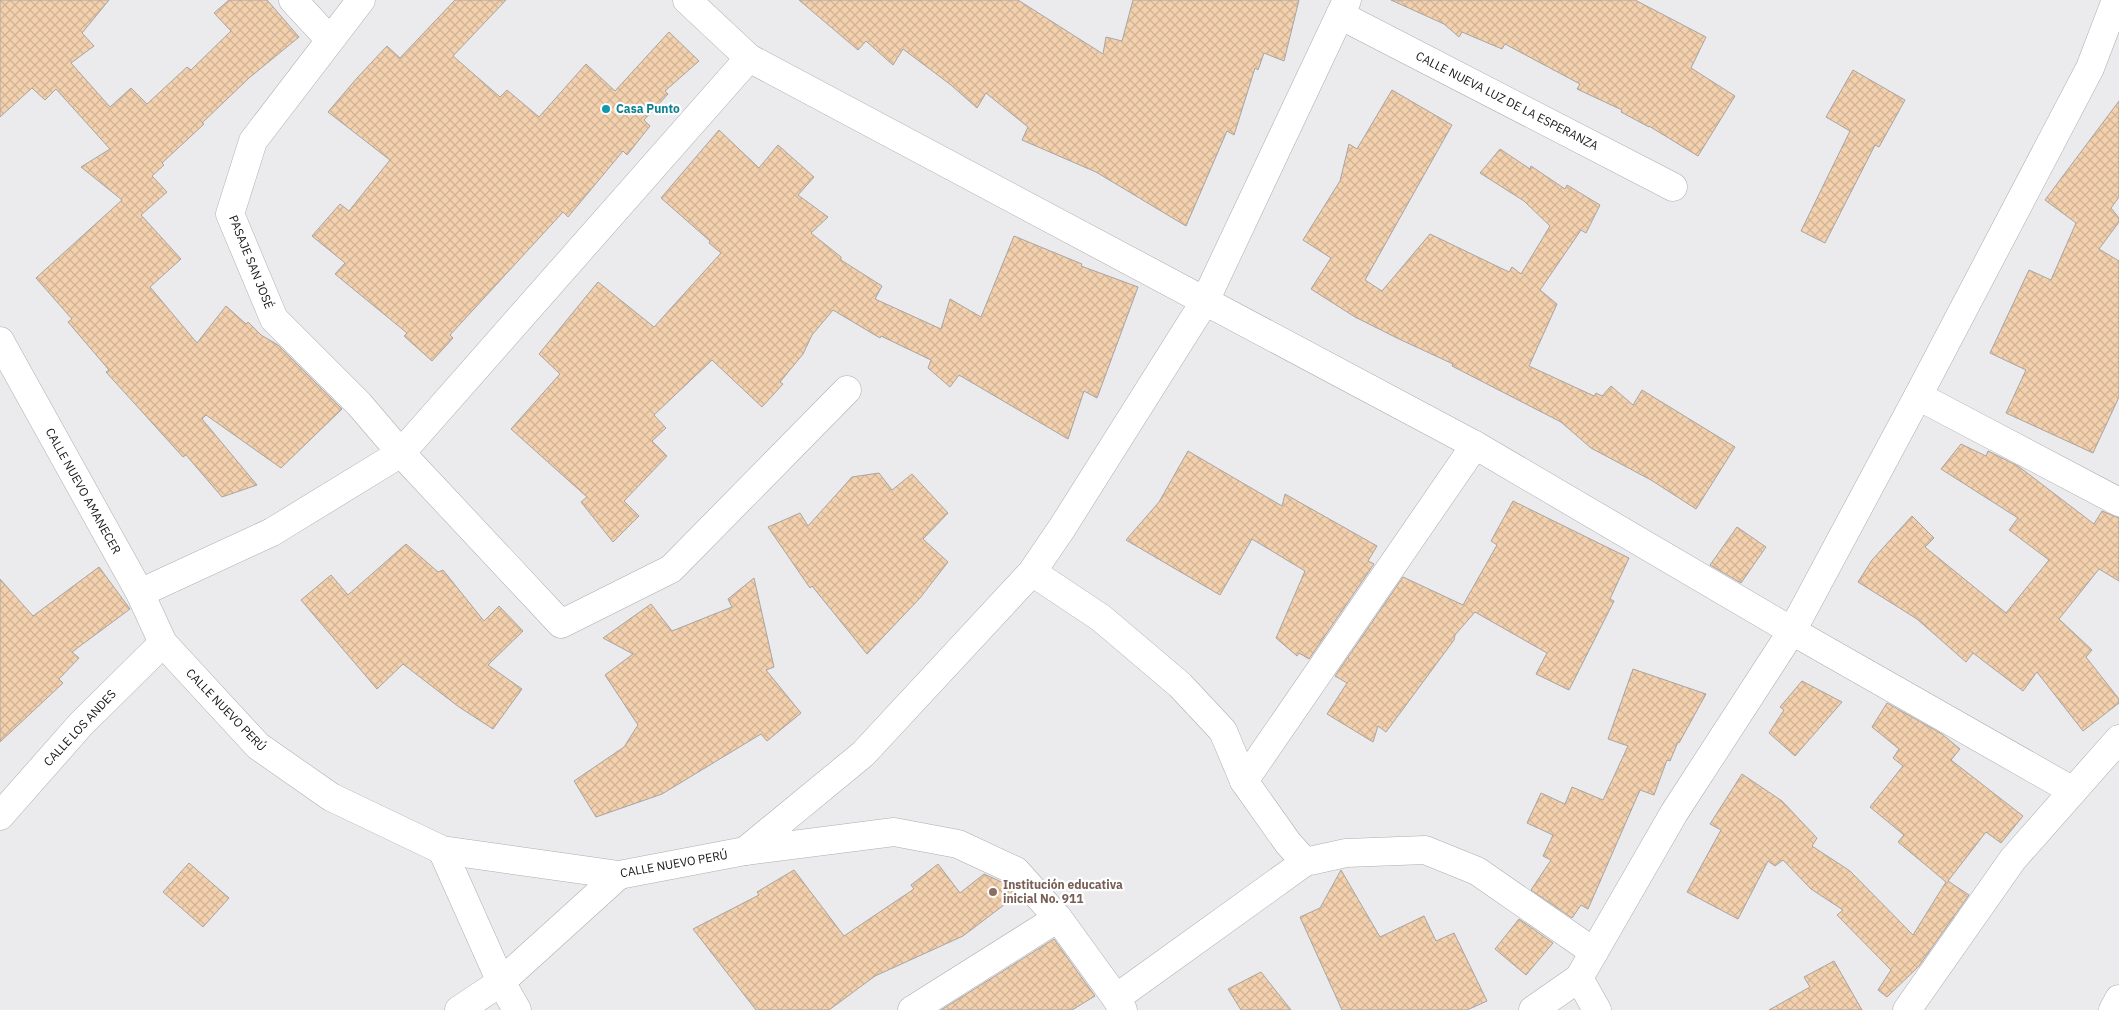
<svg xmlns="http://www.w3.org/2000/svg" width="2119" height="1010" viewBox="0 0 2119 1010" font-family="'IBM Plex Sans',sans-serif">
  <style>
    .building { fill: url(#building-cross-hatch); stroke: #a8a5a3 }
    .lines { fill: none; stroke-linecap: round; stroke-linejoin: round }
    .street-casing { stroke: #adadb0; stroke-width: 29 }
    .highway-casing { stroke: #adadb0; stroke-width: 29 }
    .street { stroke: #fff; stroke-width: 28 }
    .highway { stroke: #fff; stroke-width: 28 }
    .culture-dot { fill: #0f9aa8; stroke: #fff; stroke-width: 2 }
    .education-dot { fill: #8d6e63; stroke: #fff; stroke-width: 2 }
    .labels { text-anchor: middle; stroke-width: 4.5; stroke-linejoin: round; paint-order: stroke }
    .street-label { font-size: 12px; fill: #161617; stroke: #fff }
    .culture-label { font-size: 12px; font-weight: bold; fill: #0d838f; stroke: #fff; text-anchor: start }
    .education-label { font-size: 12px; font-weight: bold; fill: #785e54; stroke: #fff; text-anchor: start }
  </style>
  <defs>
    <pattern id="building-cross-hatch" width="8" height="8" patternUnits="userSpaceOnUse" patternTransform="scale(1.25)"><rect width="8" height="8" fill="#f3d0ae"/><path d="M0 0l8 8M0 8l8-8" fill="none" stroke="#d0b295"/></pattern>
  </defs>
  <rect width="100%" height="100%" fill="#ebebee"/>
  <g class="building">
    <polygon points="0,0 109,0 82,33 94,46 71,63 110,107 131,88 147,104 187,67 191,70 231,31 214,13 229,0 267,0 299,37 249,78 202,123 204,124 162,163 164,165 152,176 167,192 141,215 181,259 150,287 197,343 226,306 246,324 248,322 261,335 278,345 342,409 281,468 206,415 202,419 257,485 222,497 186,455 183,457 106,372 109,370 68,322 72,319 36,278 122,200 81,167 110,149 56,89 45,100 32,88 0,117"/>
    <polygon points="455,0 506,0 453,56 500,97 507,90 539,117 586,64 615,91 669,32 699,61 665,91 668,94 644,120 650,126 627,155 623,151 568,217 563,212 450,335 453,338 432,361 404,336 407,333 335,274 345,263 312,236 340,204 349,211 390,160 328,112 357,78 387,46 400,58"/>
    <polygon points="799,0 1018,0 1103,54 1106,37 1122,41 1133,0 1299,0 1284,61 1264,53 1258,70 1255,68 1234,135 1227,131 1186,226 1096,172 1022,140 1028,127 986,93 977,108 951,85 903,49 893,65 866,41 858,50"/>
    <polygon points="1391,0 1635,0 1706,37 1691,68 1735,96 1698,156 1649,126 1649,127 1621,112 1622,110 1577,89 1580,84 1505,44 1502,49 1462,32 1459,37 1444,24"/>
    <polygon points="1853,70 1905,100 1879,147 1875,145 1825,243 1801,231 1850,131 1826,117"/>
    <polygon points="1392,90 1452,125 1365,280 1382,291 1430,234 1509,272 1512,267 1521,274 1550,226 1524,201 1480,173 1500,149 1530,169 1531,166 1565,189 1567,185 1600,205 1586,233 1581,230 1540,290 1557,304 1529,366 1594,396 1596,393 1602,396 1611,386 1633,405 1642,390 1735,447 1696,509 1651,480 1591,448 1561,422 1452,366 1453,364 1399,339 1355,317 1311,289 1331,258 1303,240 1340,181 1349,144 1357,149"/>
    <polygon points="2119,101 2119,197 2111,208 2119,218 2119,222 2099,249 2119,261 2119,397 2093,453 2006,413 2026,370 1990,353 2029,270 2051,280 2076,223 2045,200"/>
    <polygon points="719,130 759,168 778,145 814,177 798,195 828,217 811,233 841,257 841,260 882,286 875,299 941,329 950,299 981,317 1014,236 1082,264 1081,266 1138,287 1097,398 1084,391 1068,439 959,375 950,387 928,368 931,360 881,336 880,338 833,310 812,335 803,354 780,382 783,384 762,407 712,360 654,415 666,428 652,441 667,456 624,501 639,516 613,542 581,502 587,497 511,429 560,374 539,354 598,282 654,327 721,253 709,243 710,241 661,198"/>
    <polygon points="1961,444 1986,456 1988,451 2018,466 2094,524 2102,511 2119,518 2119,581 2099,569 2059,619 2092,650 2086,657 2119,699 2119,703 2083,731 2037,672 2023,691 1973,653 1966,662 1917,619 1858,582 1872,560 1912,516 1934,538 1925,547 2006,613 2049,560 2009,530 2018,518 1941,469"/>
    <polygon points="1188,451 1282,506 1285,494 1377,546 1368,561 1374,564 1309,659 1299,653 1297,656 1276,638 1305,571 1252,539 1220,595 1126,540 1159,502"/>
    <polygon points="879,473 892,490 912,474 948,513 923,539 948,562 920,598 867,654 812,586 810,588 768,527 800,513 808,526 852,477"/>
    <polygon points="1513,501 1629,558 1610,599 1614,601 1569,690 1536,674 1547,653 1475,612 1455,635 1454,640 1386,732 1378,726 1373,742 1327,714 1347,683 1335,676 1403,577 1463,605 1497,545 1491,541"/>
    <polygon points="1737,527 1766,547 1741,583 1710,565"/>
    <polygon points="406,544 438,572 443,570 484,621 499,606 523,631 488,665 522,689 493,729 459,707 403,664 377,689 301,600 331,575 348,595"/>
    <polygon points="99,567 130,609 72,652 79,658 59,679 63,683 0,742 0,579 33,616"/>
    <polygon points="754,578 774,667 766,670 801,713 767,741 761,734 662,794 596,817 574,781 624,747 638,725 605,675 633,654 603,638 651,604 672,631 732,607 728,599"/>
    <polygon points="1633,669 1706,694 1679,743 1678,742 1670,761 1667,760 1654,795 1640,790 1588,909 1581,905 1572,918 1531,890 1551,860 1543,856 1553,835 1527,823 1541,793 1565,804 1572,787 1603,800 1628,746 1608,739"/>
    <polygon points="1802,681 1842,702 1795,756 1769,733 1784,710 1780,707"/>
    <polygon points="1887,703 1942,734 1960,749 1951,760 2023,816 2001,843 1986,832 1948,881 1969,895 1919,966 1887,997 1878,990 1891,970 1837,915 1843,910 1811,889 1783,860 1775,866 1768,861 1738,919 1687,892 1721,830 1710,824 1742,774 1782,801 1817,838 1812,846 1850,871 1913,935 1946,882 1898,842 1904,835 1870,807 1903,766 1893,758 1899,749 1872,727"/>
    <polygon points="189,863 229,898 203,927 163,892"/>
    <polygon points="938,864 960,893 984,874 1006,884 1017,895 963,936 875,976 829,1010 756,1010 693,929 759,895 757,892 794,870 844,936 914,889 911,885"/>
    <polygon points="1341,870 1380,937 1424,916 1436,941 1454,933 1487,1001 1467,1010 1342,1010 1300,917 1320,908"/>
    <polygon points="1519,919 1553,943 1526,975 1495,949"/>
    <polygon points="1054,939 1095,996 1072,1010 941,1010"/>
    <polygon points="1834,961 1862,1010 1769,1010 1810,987 1804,977"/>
    <polygon points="1261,972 1291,1010 1241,1010 1228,989"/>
  </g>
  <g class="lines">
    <defs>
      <g id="street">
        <polyline points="293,0 330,40"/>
        <polyline points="361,0 253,141 230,214 274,319 359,404 401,453 561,624 671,569 847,390"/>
        <polyline points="687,0 749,58 1475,445 1792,631 2073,791"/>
        <polyline points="1340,15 1673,187"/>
        <polyline points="0,341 140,593 163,643 258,746 331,797 442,850 619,875 745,851 894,832 958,844 1016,871 1058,918 1116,998 1123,1010"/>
        <polyline points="1918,396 2119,502"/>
        <polyline points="1032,572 1101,618 1180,685 1223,731 1244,781 1288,843 1305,862 1346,853 1425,850 1477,871 1594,952"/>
        <polyline points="140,593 272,532 401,453 749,58"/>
        <polyline points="1244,781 1475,445"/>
        <polyline points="0,816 81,724 163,643"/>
        <polyline points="442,850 501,982 459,1010"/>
        <polyline points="745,851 863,754 1032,572 1062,528 1205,301 1347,0"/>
        <polyline points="1579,978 1597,1010"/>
        <polyline points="1116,998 1305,862"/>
        <polyline points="517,1010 501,982 619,875"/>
        <polyline points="912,1010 1058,918"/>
        <polyline points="1533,1010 1579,978 1674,813 1792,631 1918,396 2090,68 2116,0"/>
        <polyline points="1907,1010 2013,859 2119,739"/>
      </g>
      <polyline id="highway" points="2113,1010 2119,999"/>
    </defs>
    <use href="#street" class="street-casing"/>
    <use href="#highway" class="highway-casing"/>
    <use href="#street" class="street"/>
    <use href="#highway" class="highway"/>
  </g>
  <circle class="culture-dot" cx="606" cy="109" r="5"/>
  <circle class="education-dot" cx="993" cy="892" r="5"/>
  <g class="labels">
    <g class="street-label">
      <text transform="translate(1507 101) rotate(27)" y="4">CALLE NUEVA LUZ DE LA ESPERANZA</text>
      <text transform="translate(251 262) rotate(68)" y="4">PASAJE SAN JOSÉ</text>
      <text transform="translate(83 491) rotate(61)" y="4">CALLE NUEVO AMANECER</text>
      <text transform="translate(226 710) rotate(46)" y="4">CALLE NUEVO PERÚ</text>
      <text transform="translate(80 728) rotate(-47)" y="4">CALLE LOS ANDES</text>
      <text transform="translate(674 864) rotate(-10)" y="4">CALLE NUEVO PERÚ</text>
    </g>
    <g class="culture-label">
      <text x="616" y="113">Casa Punto</text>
    </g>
    <g class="education-label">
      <text x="1003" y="889">Institución educativa<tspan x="1003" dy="14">inicial No. 911</tspan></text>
    </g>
  </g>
</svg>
